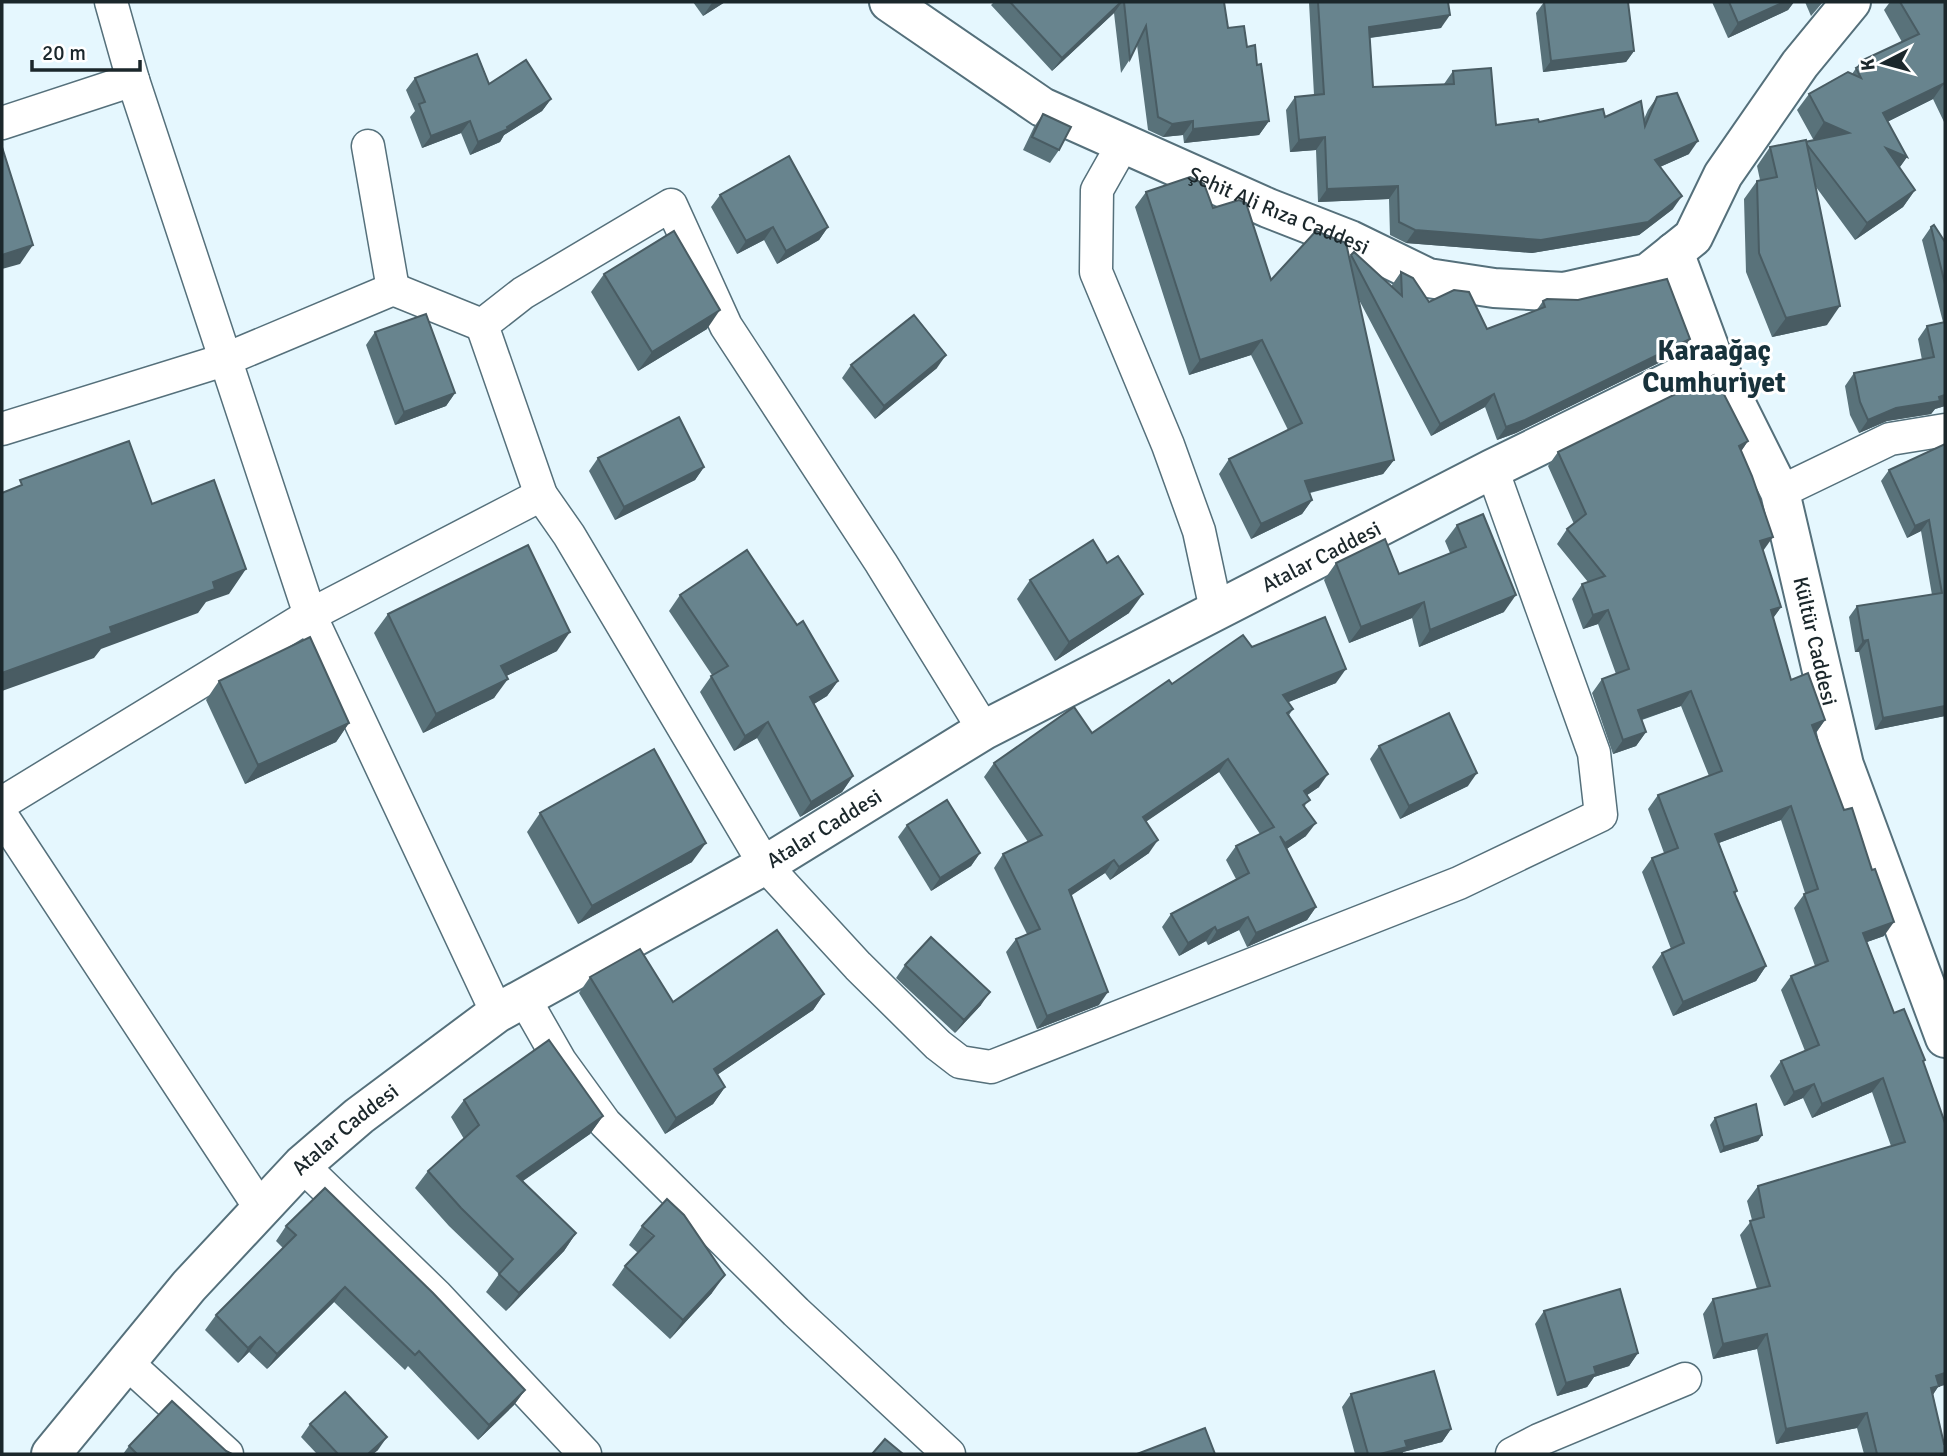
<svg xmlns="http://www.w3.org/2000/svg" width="1947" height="1456" viewBox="0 0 1947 1456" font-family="Signika,sans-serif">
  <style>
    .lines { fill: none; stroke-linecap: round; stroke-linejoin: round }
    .minor-casing { stroke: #55707b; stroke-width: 35 }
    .tertiary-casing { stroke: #55707b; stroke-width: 42 }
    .minor { stroke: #fff; stroke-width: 32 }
    .tertiary { stroke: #fff; stroke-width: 38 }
    .wall { fill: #59727a }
    .shaded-wall { fill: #495c63 }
    .building { fill: #68848e; stroke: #495c63; stroke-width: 2 }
    .labels { text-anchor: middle; stroke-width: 6; stroke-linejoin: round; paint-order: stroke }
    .street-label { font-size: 21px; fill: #1b272b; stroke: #fff }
    .district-label { font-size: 28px; font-weight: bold; fill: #18323b; stroke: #fff }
  </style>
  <rect width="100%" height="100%" fill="#e5f7fe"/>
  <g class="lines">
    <defs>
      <g id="minor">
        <polyline points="111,2 133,80 310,615 497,1013"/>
        <polyline points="2,123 133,80"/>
        <polyline points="1123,144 1097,190 1096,272 1168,445 1199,531 1216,610"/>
        <polyline points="368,146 393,289"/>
        <polyline points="2,429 224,360 393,289 482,325"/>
        <polyline points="1780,492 1890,439 1945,430"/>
        <polyline points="984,730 881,563 726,326 671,205 523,293 482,325 541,495 569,535 765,865 858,966 938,1045 960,1062 991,1067 1459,883 1601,815 1594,753 1492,469"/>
        <polyline points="2,803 310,615 541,495"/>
        <polyline points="2,816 261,1209"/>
        <polyline points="524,998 560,1061 605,1123 796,1312 949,1454"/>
        <polyline points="302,1165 436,1295 585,1454"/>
        <polyline points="126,1362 227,1454"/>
        <polyline points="1512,1454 1539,1440 1685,1379"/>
      </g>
      <g id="tertiary">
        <path id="s1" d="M889,2L1042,107L1268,208L1350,240L1428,278L1494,288L1564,292L1648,273L1693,237L1723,175L1800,64L1851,2"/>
        <path id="s2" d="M1674,252L1714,360L1780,492L1844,765L1945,1038"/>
        <path id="s3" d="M51,1454L189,1286L302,1165L359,1116L497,1013L765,865L984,730L1492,469L1714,360"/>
      </g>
    </defs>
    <use href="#minor" class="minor-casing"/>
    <use href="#tertiary" class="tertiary-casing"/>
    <use href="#minor" class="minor"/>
    <use href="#tertiary" class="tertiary"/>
  </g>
  <g class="wall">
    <polygon points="693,2 725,2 703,16"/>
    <polygon points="994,2 1224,2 1228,28 1247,47 1257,65 1269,121 1259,135 1184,143 1183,135 1163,137 1148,130 1137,45 1130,59 1121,73 1114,13 1052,71 991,5"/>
    <polygon points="1309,2 1448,2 1441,28 1370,38 1373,87 1444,84 1453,71 1496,125 1605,117 1644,119 1648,110 1657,97 1689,154 1660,167 1673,209 1639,235 1532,253 1406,243 1390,235 1389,199 1318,202 1316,150 1290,152 1286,110 1295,97 1314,95"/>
    <polygon points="1544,2 1634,51 1626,62 1543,72 1536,13"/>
    <polygon points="1712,2 1794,2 1788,10 1728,38"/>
    <polygon points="1805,2 1823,2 1811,16"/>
    <polygon points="1890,2 1945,2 1945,124 1933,99 1887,122 1907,157 1899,168 1915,190 1903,207 1855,240 1816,187 1827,325 1772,337 1746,272 1744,199 1757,181 1760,180 1757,166 1770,147 1815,140 1813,139 1797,110 1809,94 1852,74 1861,61 1902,42 1884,10"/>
    <polygon points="415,78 489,84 551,99 542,111 504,135 500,142 470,155 461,133 422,148 410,117 415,111 406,90"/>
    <polygon points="1043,114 1059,150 1050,163 1023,150 1034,127"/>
    <polygon points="1146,192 1213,208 1271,280 1349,257 1351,255 1392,287 1392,285 1401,272 1429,302 1487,329 1536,311 1543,301 1681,352 1516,433 1497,440 1485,407 1431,436 1358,298 1394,460 1383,474 1310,493 1312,500 1302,514 1251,539 1219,474 1229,459 1288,430 1251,355 1189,375 1135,207"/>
    <polygon points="720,195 828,227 819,240 777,264 764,240 737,254 711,207"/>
    <polygon points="1931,227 1945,242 1945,406 1935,409 1931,414 1887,421 1859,433 1850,415 1845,386 1854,373 1922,360 1918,339 1927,326 1943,322 1922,240"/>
    <polygon points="604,274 707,329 638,371 591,292"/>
    <polygon points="375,332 455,393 446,406 395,425 366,345"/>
    <polygon points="851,365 937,368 875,419 842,378"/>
    <polygon points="1748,441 1741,451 1763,551 1781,607 1773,618 1791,680 1825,720 1816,733 1884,936 1867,942 1894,1013 1924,1062 1938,1387 1933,1394 1945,1454 1864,1454 1857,1428 1776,1444 1757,1349 1713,1359 1703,1314 1713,1299 1757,1289 1740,1235 1752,1220 1747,1201 1758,1186 1891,1146 1872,1092 1812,1118 1803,1098 1784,1106 1770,1076 1781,1061 1805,1051 1781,990 1791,976 1815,966 1794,908 1805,893 1781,820 1719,843 1737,891 1735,894 1766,966 1756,981 1673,1016 1652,967 1662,953 1671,949 1642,872 1652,858 1664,853 1648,809 1658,795 1709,776 1681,706 1642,720 1646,732 1636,746 1613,754 1592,693 1602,679 1616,674 1598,624 1583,629 1572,599 1582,584 1588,582 1557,544 1567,529 1574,524 1548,466 1558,452"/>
    <polygon points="1945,444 1945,716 1875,730 1859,652 1855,652 1849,617 1857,606 1932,595 1921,531 1907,538 1881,481 1889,470"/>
    <polygon points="598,458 704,467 695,480 615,520 589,471"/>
    <polygon points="1457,525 1504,612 1419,647 1412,618 1349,643 1324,580 1336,563 1399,574 1450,553 1445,541"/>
    <polygon points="1030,580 1129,613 1055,661 1017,599"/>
    <polygon points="680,595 797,625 838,681 827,696 814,704 853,776 842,792 800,817 757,738 734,751 700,692 712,675 669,611"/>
    <polygon points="388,614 557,651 506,676 494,698 423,733 374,633"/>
    <polygon points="1252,647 1336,683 1288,702 1293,709 1289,715 1319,787 1307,795 1305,807 1306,836 1286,849 1316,907 1307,920 1247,947 1239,930 1208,945 1206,941 1179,956 1162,927 1171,914 1236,879 1226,860 1236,846 1260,834 1219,772 1146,821 1149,853 1110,880 1105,873 1071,895 1099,1005 1037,1029 1006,952 1016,939 1027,934 994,868 1003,854 1028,842 984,777 994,763 1092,733 1172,684"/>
    <polygon points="219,681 349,723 336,742 245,784 206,700"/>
    <polygon points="1379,746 1468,786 1400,819 1370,759"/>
    <polygon points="540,813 692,862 578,924 527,832"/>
    <polygon points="907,825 980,853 971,866 931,891 898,837"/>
    <polygon points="905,965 981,1005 955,1033 896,978"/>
    <polygon points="590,977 673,1002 824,994 813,1010 717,1075 725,1087 713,1104 665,1134 579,993"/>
    <polygon points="464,1100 603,1116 590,1134 523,1181 576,1233 564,1251 506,1311 486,1292 499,1274 449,1226 415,1188 428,1171 464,1139 451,1117"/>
    <polygon points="1715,1118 1762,1135 1758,1141 1720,1153 1710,1125"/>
    <polygon points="286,1226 525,1390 514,1405 478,1440 408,1366 405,1370 334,1302 267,1369 249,1352 238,1363 205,1330 216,1315 283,1248 276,1241"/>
    <polygon points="642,1226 712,1293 670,1339 612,1285 625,1266 638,1253 629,1245"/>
    <polygon points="1544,1311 1638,1353 1629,1366 1594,1377 1587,1387 1557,1396 1535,1324"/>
    <polygon points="1351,1394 1451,1429 1442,1442 1403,1452 1402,1454 1355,1454 1342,1407"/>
    <polygon points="310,1424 378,1450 373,1454 317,1454 301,1437"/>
    <polygon points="129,1446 226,1451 232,1454 123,1454"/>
  </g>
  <g class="shaded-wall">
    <polygon points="714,2 725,2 703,16 712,3"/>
    <polygon points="1122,2 1114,13 1052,71 1062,58"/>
    <polygon points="1784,2 1794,2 1788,10 1728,38 1738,23"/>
    <polygon points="1450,15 1441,28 1360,39 1369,27"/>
    <polygon points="1634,51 1626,62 1543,72 1551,61"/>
    <polygon points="1945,82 1933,99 1871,130 1883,113"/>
    <polygon points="551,99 542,111 504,135 500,142 470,155 478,142 507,127"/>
    <polygon points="470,121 461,133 422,148 431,136"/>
    <polygon points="1193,121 1183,135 1163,137 1172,124"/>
    <polygon points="1269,121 1259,135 1184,143 1193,129"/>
    <polygon points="1824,122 1849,133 1837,149 1813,139"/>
    <polygon points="1325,137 1316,150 1290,152 1299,140"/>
    <polygon points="1698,141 1689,154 1646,173 1655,160"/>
    <polygon points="1886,148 1907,157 1895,174"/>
    <polygon points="1398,186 1389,199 1318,202 1327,189"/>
    <polygon points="1915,190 1903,207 1855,240 1867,223"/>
    <polygon points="1682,196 1673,209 1639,235 1532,253 1406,243 1415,230"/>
    <polygon points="773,227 764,240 737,254 746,241"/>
    <polygon points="828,227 819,240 777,264 786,251"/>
    <polygon points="33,245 20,264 2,269 2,255"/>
    <polygon points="1840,306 1827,325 1772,337 1786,318"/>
    <polygon points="720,310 707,329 638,371 652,352"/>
    <polygon points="1690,339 1681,352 1516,433 1497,440 1506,427"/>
    <polygon points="1262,340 1251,355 1189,375 1200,360"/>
    <polygon points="946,355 937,368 875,419 884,406"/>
    <polygon points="455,393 446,406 395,425 404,412"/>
    <polygon points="1494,394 1485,407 1431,436 1440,424"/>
    <polygon points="1945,395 1945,406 1935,409 1931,414 1887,421 1859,433 1868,420 1896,408"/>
    <polygon points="1748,441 1738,456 1739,446"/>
    <polygon points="1394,460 1383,474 1295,496 1305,481"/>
    <polygon points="704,467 695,480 615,520 624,507"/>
    <polygon points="1312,500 1302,514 1251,539 1261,524"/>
    <polygon points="1929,520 1921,531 1907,538 1915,526"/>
    <polygon points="1773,537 1763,551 1760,541"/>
    <polygon points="246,569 229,594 206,602 198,613 101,649 94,658 2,691 2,673 213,582"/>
    <polygon points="1143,594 1129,613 1055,661 1069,642"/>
    <polygon points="1516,595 1504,612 1419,647 1430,630"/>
    <polygon points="1424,602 1412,618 1349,643 1361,627"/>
    <polygon points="1781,607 1771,621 1771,610"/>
    <polygon points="1608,610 1598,624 1583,629 1593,615"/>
    <polygon points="570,632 557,651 488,685 501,666"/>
    <polygon points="1868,640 1859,652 1855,652 1863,641"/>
    <polygon points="1346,669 1336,683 1274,708 1283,695"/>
    <polygon points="508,679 494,698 423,733 436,714"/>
    <polygon points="838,681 827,696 799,713 810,697"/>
    <polygon points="1691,691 1681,706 1628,724 1638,710"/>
    <polygon points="1945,706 1945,716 1875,730 1883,718"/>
    <polygon points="1825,720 1814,735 1812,725"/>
    <polygon points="768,722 757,738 734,751 745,736"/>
    <polygon points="349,723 336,742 245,784 258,765"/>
    <polygon points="1646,732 1636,746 1613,754 1623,740"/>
    <polygon points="1228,759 1219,772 1134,830 1143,817"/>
    <polygon points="1477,773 1468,786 1400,819 1409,806"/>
    <polygon points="1328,774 1319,787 1294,804 1304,791"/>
    <polygon points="853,776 842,792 800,817 811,802"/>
    <polygon points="1791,806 1781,820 1705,848 1715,834"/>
    <polygon points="1316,823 1306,836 1275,857 1285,843"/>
    <polygon points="1158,840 1149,853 1110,880 1119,867"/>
    <polygon points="706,843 692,862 578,924 592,906"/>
    <polygon points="980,853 971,866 931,891 940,878"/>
    <polygon points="1114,860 1105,873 1060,903 1069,890"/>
    <polygon points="1316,907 1307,920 1247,947 1256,933"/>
    <polygon points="1248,917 1239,930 1208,945 1217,931"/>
    <polygon points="1894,922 1884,936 1853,947 1863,933"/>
    <polygon points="1215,927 1206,941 1179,956 1188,943"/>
    <polygon points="1766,966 1756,981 1673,1016 1683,1002"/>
    <polygon points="990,992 981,1005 955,1033 964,1020"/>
    <polygon points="1108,992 1099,1005 1037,1029 1047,1016"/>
    <polygon points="824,994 813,1010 702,1085 714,1069"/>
    <polygon points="1883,1078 1872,1092 1812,1118 1822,1104"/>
    <polygon points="1814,1084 1803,1098 1784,1106 1794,1092"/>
    <polygon points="725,1087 713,1104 665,1134 676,1118"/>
    <polygon points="603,1116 590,1134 505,1193 517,1176"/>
    <polygon points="1762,1135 1758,1141 1720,1153 1724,1147"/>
    <polygon points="576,1233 564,1251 506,1311 519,1293"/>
    <polygon points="725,1275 712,1293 670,1339 683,1320"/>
    <polygon points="345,1287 334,1302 267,1369 277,1354"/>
    <polygon points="1767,1334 1757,1349 1713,1359 1723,1344"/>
    <polygon points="260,1337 249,1352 238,1363 248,1348"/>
    <polygon points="1638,1353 1629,1366 1594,1377 1587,1387 1557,1396 1566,1383 1594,1367"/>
    <polygon points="1945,1373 1945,1385 1938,1387 1929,1401 1921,1402 1936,1376"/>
    <polygon points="525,1390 514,1405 478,1440 489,1425"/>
    <polygon points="1867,1413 1857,1428 1776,1444 1786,1429"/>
    <polygon points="1451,1429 1442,1442 1403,1452 1402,1454 1380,1454 1405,1441"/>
    <polygon points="387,1437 378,1450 373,1454 368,1454"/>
  </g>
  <g class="building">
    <polygon points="1010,2 1121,2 1062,58"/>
    <polygon points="1124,2 1224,2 1228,28 1244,26 1247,47 1255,45 1257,65 1261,64 1269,121 1193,129 1193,121 1172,124 1158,117 1146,26 1130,59"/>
    <polygon points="1318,2 1448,2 1450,15 1369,27 1373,87 1454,84 1453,71 1491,68 1496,125 1538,119 1539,122 1603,109 1605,117 1641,101 1645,126 1657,97 1677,93 1698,141 1655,160 1682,196 1648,222 1541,240 1415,230 1399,222 1398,186 1327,189 1325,137 1299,140 1295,97 1324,94"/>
    <polygon points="1544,2 1628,2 1634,51 1551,61"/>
    <polygon points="1729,2 1784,2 1738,23"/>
    <polygon points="1900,2 1945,2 1945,83 1883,113 1907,157 1886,148 1915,190 1867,223 1805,142 1849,133 1824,122 1809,94 1848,72 1861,78 1856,68 1863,64 1861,61 1919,34"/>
    <polygon points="477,54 489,84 526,60 551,99 507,127 508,129 478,142 470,121 431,136 419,104 425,102 415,78"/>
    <polygon points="1043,114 1071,127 1059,150 1032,137"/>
    <polygon points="1806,140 1840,306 1786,318 1759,253 1757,181 1777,177 1770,147"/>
    <polygon points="2,147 33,245 2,255"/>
    <polygon points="789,156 828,227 786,251 773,227 746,241 720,195"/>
    <polygon points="1190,177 1204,184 1213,208 1239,200 1246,203 1271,280 1316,231 1346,243 1394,460 1305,481 1312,500 1261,524 1229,459 1302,423 1262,340 1200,360 1146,192"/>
    <polygon points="1934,225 1945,242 1945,284 1931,227"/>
    <polygon points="674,231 720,310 652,352 604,274"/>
    <polygon points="1354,252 1402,296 1401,272 1413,278 1429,302 1454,290 1469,292 1487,329 1545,307 1543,301 1547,299 1578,300 1667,279 1690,339 1525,420 1506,427 1494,394 1440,424 1351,255"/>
    <polygon points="426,314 455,393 404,412 375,332"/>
    <polygon points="914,315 946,355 884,406 851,365"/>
    <polygon points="1945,322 1945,395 1939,397 1940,401 1896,408 1868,420 1860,402 1854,373 1934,357 1927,326"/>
    <polygon points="1714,375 1748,441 1739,446 1752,476 1773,537 1760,541 1781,607 1771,610 1791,680 1808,673 1825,720 1812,725 1844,810 1852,808 1872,870 1875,869 1894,922 1863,933 1894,1013 1904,1009 1925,1060 1923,1061 1945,1123 1945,1373 1936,1376 1939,1386 1931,1388 1944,1444 1945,1444 1945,1454 1877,1454 1867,1413 1786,1429 1767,1334 1723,1344 1713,1299 1770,1286 1750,1221 1764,1217 1758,1186 1905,1142 1883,1078 1822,1104 1814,1084 1794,1092 1781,1061 1819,1045 1791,976 1828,961 1804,894 1818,889 1791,806 1715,834 1737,891 1734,892 1766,966 1683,1002 1662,953 1684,943 1652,858 1678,848 1658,795 1722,771 1691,691 1638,710 1646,732 1623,740 1602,679 1629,669 1608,610 1593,615 1582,584 1605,576 1567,529 1586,514 1558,452"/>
    <polygon points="679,417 704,467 624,507 598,458"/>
    <polygon points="129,441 152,504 214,480 246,569 213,582 215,589 110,627 112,633 2,673 2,493 22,485 20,480"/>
    <polygon points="1945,444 1945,706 1883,718 1868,640 1863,641 1857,606 1942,593 1929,520 1915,526 1889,470"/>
    <polygon points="1483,514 1516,595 1430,630 1424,602 1361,627 1336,563 1385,539 1399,574 1466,547 1457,525"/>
    <polygon points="1093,540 1107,563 1118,556 1143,594 1069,642 1030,580"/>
    <polygon points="528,545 570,632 501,666 508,679 436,714 388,614"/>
    <polygon points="747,550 797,625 803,621 838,681 810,697 853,776 811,802 768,722 745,736 711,676 728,666 680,595"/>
    <polygon points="1325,617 1346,669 1283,695 1293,709 1287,713 1328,774 1304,791 1310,800 1303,805 1316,823 1285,843 1280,836 1316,907 1256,933 1248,917 1217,931 1215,927 1188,943 1171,914 1249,873 1236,846 1274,827 1228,759 1143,817 1158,840 1119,867 1114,860 1069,890 1108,992 1047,1016 1016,939 1040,929 1003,854 1042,835 994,763 1074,707 1092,733 1169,680 1172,684 1243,635 1252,647"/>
    <polygon points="310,637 349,723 258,765 219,681"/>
    <polygon points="1449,713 1477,773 1409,806 1379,746"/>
    <polygon points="654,749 706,843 592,906 540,813"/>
    <polygon points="947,800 980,853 940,878 907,825"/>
    <polygon points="777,930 824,994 714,1069 725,1087 676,1118 590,977 640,949 673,1002"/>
    <polygon points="931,937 990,992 964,1020 905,965"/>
    <polygon points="549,1040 603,1116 517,1176 576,1233 519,1293 499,1274 513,1259 461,1208 428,1171 479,1125 464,1100"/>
    <polygon points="1756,1104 1762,1135 1724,1147 1715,1118"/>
    <polygon points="325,1188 433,1293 525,1390 489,1425 419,1351 415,1355 345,1287 277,1354 260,1337 248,1348 216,1315 296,1235 286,1226"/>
    <polygon points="667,1199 684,1215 725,1275 683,1320 625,1266 654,1236 642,1226"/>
    <polygon points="1620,1289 1638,1353 1594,1367 1596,1374 1566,1383 1544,1311"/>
    <polygon points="1434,1371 1451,1429 1405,1441 1407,1447 1380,1454 1368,1454 1351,1394"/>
    <polygon points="345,1392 387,1437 368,1454 338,1454 310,1424"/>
    <polygon points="172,1401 226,1451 232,1454 137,1454 129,1446"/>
    <polygon points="1205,1428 1215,1454 1137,1454"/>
    <polygon points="885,1439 903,1454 872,1454"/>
  </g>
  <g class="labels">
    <g class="street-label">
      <text dy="7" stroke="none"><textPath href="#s1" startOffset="444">Şehit Ali Rıza Caddesi</textPath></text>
      <text dy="7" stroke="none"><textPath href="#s3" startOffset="1573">Atalar Caddesi</textPath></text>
      <text dy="7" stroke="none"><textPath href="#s2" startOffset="416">Kültür Caddesi</textPath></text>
      <text dy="7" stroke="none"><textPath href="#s3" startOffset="1006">Atalar Caddesi</textPath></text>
      <text dy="7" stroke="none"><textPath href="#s3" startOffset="439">Atalar Caddesi</textPath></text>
    </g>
    <g class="district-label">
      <text x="1714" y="360">Karaağaç<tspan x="1714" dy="32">Cumhuriyet</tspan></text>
    </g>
  </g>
  <rect width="1947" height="1456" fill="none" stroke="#1b272b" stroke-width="7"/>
  <g transform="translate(1884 63) rotate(264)" stroke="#ffffff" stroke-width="5" paint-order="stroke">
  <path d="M0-5L12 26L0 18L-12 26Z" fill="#1b272b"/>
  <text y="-10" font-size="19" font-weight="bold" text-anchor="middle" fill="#1b272b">K</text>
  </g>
  <path d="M32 60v10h108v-10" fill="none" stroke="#1b272b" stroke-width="3.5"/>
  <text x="42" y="60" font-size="21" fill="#1b272b" stroke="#ffffff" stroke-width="5" paint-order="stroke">20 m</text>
</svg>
